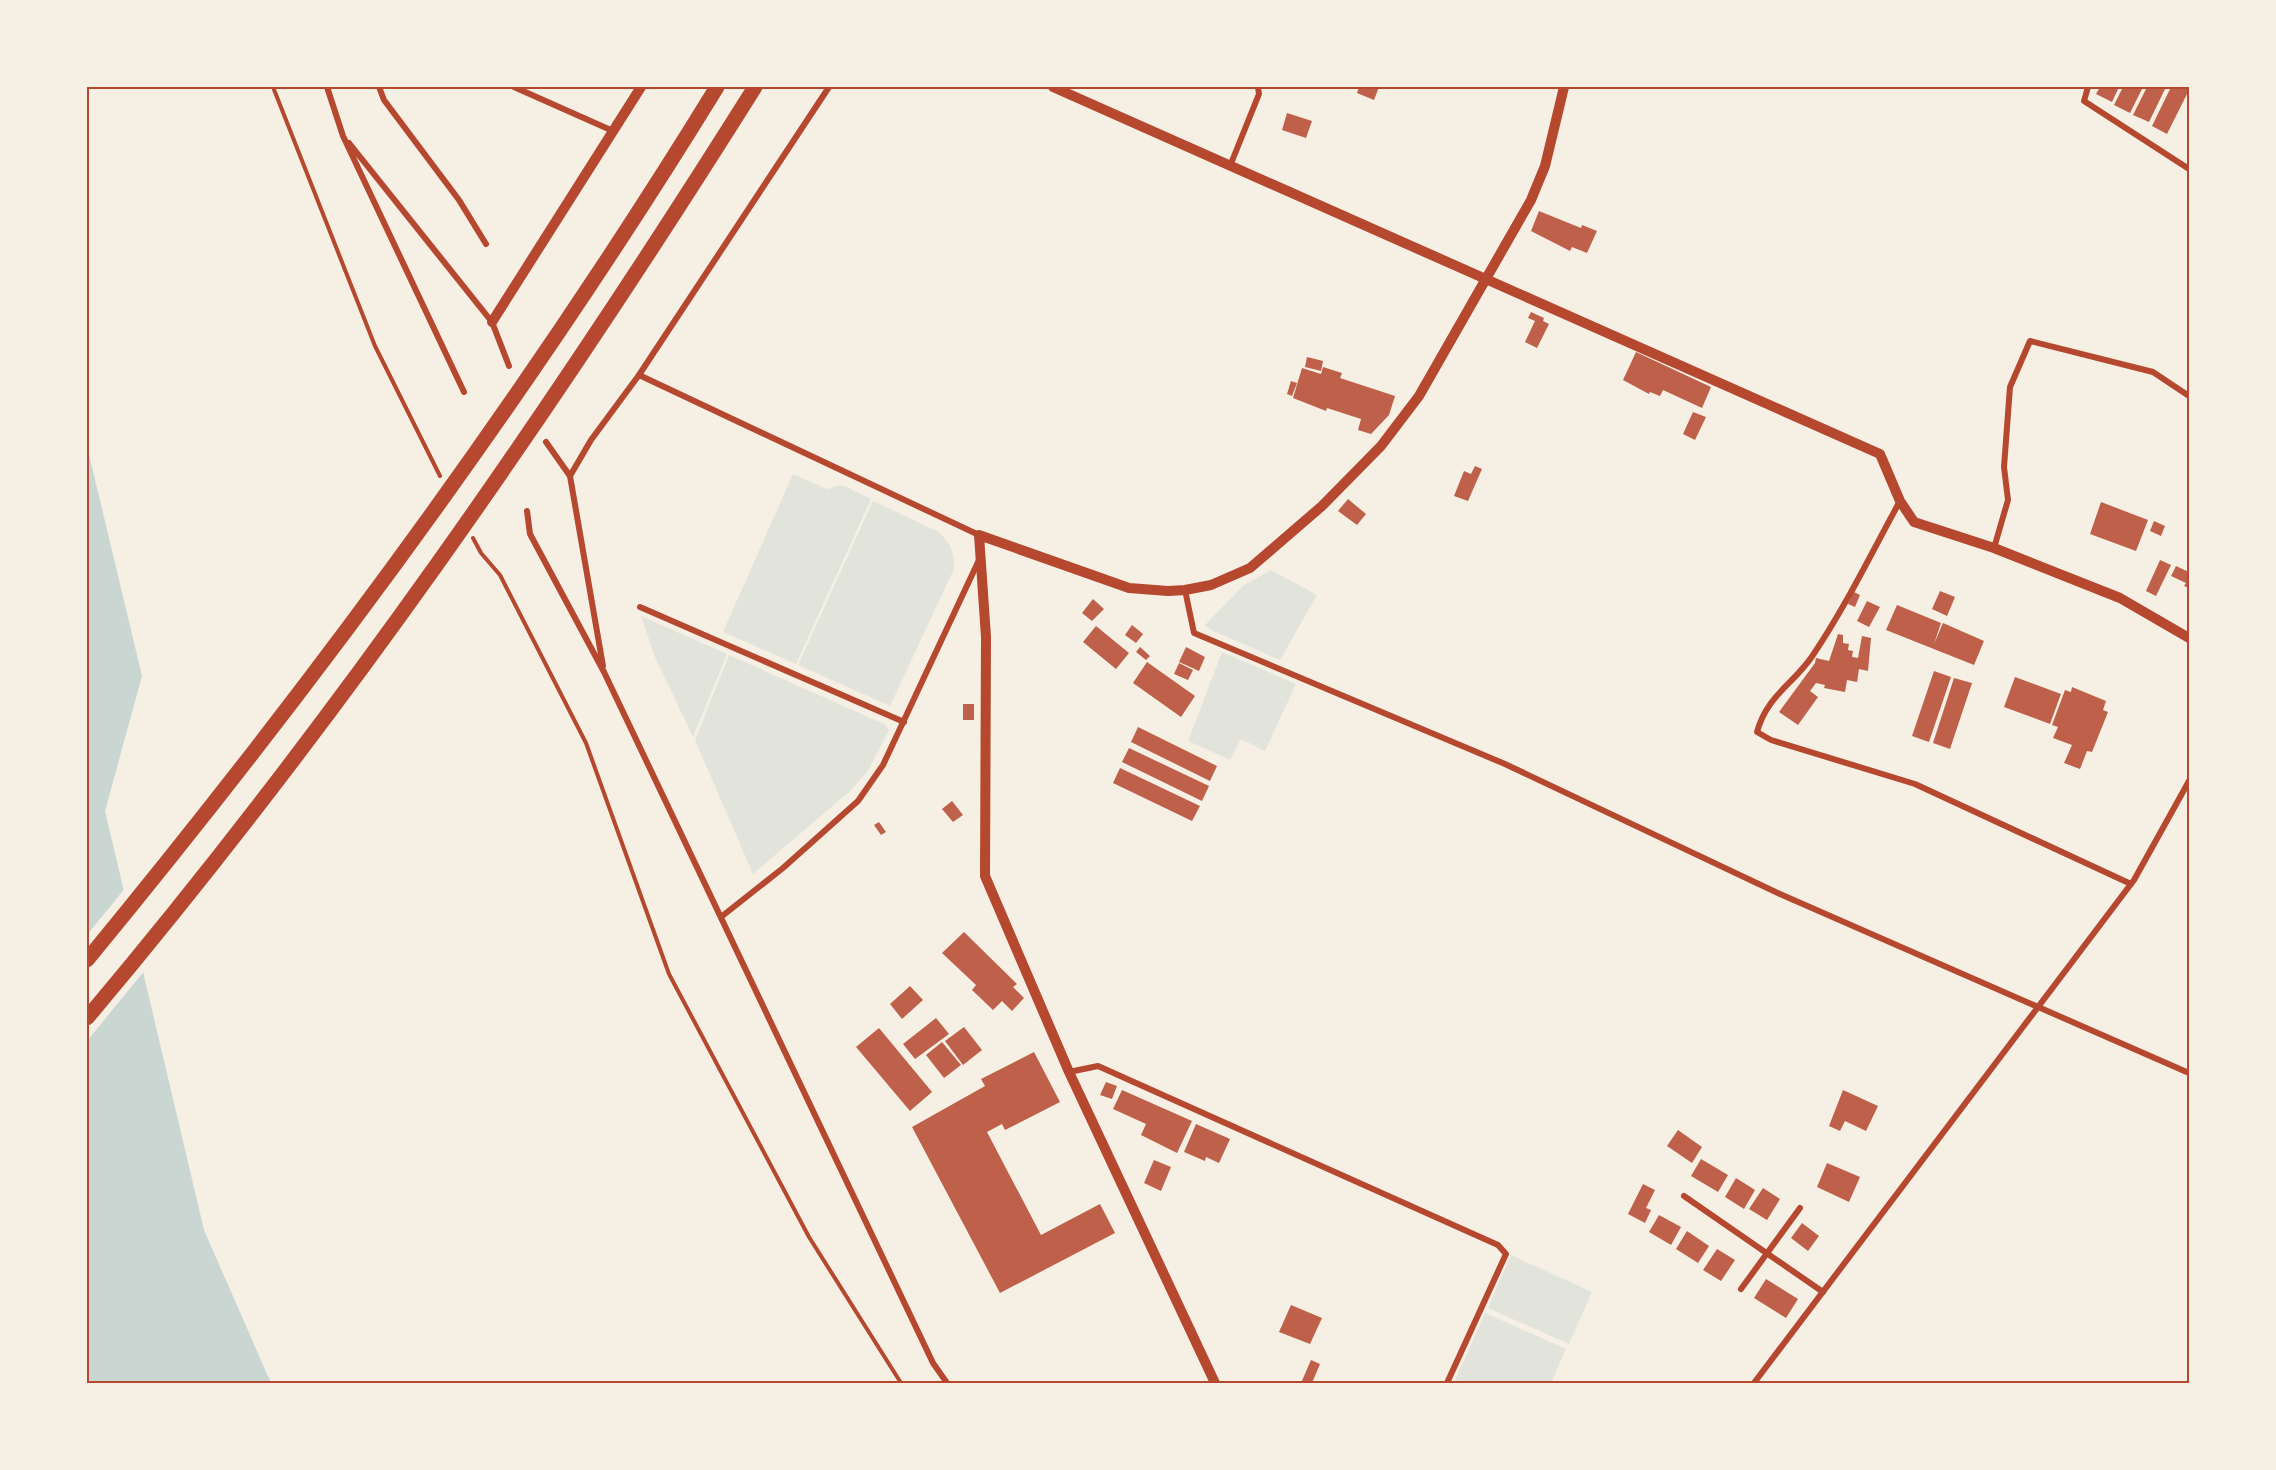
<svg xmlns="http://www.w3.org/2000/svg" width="2276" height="1470" viewBox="0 0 2276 1470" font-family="Helvetica,sans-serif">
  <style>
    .green { fill: #e2e4dc }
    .water { fill: #c9d6d2 }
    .pier { fill: #f6efe4 }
    .building { fill: #bf614a }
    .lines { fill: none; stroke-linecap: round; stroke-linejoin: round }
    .path { stroke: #b5482f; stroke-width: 4 }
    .minor { stroke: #b5482f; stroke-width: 6 }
    .tertiary { stroke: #b5482f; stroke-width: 10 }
    .motorway { stroke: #b5482f; stroke-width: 15 }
    .neatline { fill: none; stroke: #b5482f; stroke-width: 2 }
  </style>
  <rect width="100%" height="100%" fill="#f6efe4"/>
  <g class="green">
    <polygon points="793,474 827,489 842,485 871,499 796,664 723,632"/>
    <path d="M873,501L939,532C950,543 955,553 954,569L890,706L798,665Z"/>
    <polygon points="1271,570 1317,595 1280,660 1211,630 1205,625 1244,585"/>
    <polygon points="641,616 727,654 693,737 655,657"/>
    <polygon points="1222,652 1296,684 1265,751 1241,739 1230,760 1188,741"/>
    <polygon points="729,655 884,724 889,730 868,771 849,792 753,874 695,740"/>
    <polygon points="1511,1255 1592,1292 1569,1344 1488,1308"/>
    <polygon points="1485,1313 1566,1349 1551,1383 1454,1383"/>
  </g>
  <polygon class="water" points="87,446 142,676 105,811 204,1230 271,1383 87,1383"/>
  <polygon class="pier" points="126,887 145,970 87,1041 87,935"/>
  <g class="building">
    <polygon points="1359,87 1379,87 1374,100 1357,93"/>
    <polygon points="2100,87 2119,87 2112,102 2096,94"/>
    <polygon points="2123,87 2143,87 2130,113 2114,105"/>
    <polygon points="2147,87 2166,87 2149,122 2133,115"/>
    <polygon points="2171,87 2189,87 2189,90 2167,134 2152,126"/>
    <polygon points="1287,113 1312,121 1306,138 1282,130"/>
    <polygon points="1539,211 1581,228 1582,225 1597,231 1587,253 1572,247 1570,251 1531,231"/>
    <polygon points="1531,312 1544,318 1543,321 1549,324 1537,348 1525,342 1535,321 1528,318"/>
    <polygon points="1636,352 1711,387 1702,408 1663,390 1660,396 1650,392 1649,394 1623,380"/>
    <polygon points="1307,357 1323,361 1321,371 1305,367"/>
    <polygon points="1323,367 1342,373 1340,378 1395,396 1389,415 1371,434 1358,430 1361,419 1327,408 1326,411 1293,398 1302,368 1321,374"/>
    <polygon points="1291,381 1297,383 1292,396 1287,394"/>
    <polygon points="1693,412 1706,417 1695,440 1683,434"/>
    <polygon points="1475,466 1482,469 1468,501 1454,496 1464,471 1471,474"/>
    <polygon points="1348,499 1366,514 1357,525 1338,511"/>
    <polygon points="2101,502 2148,520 2136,551 2090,534"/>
    <polygon points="2154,521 2165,526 2161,536 2150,531"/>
    <polygon points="2160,560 2171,565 2156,596 2146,591"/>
    <polygon points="2176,566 2189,572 2189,588 2184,586 2186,583 2171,576"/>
    <polygon points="1940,591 1955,597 1947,616 1932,609"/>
    <polygon points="1854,592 1860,595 1855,607 1848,604"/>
    <polygon points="1093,599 1104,609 1092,621 1082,613"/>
    <polygon points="1867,601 1880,607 1869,627 1857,621"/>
    <polygon points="1897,605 1941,623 1934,644 1943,623 1984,641 1974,665 1886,630"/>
    <polygon points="1132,625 1143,634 1136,643 1125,635"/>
    <polygon points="1096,626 1129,653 1116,669 1083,642"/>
    <polygon points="1838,634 1843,635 1843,643 1849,644 1848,650 1853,651 1852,657 1858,658 1862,636 1871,638 1868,671 1859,669 1857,682 1847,680 1845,692 1824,688 1825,685 1816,683 1810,691 1818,697 1798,725 1779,712 1815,663 1816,658 1829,661"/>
    <polygon points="1140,647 1150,656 1146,660 1136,652"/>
    <polygon points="1186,647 1205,657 1199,671 1179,662"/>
    <polygon points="1147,662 1195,696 1181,717 1133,683"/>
    <polygon points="1179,663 1193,670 1188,680 1174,674"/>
    <polygon points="1934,671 1951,677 1929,742 1912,736"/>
    <polygon points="2015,677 2061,694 2050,724 2004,707"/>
    <polygon points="1954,678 1972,683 1950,749 1933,743"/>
    <polygon points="2072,687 2106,701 2103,710 2108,712 2092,752 2087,751 2080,769 2064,763 2072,745 2053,738 2058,727 2052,725 2065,690 2071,692"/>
    <rect x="963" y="704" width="11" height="16"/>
    <polygon points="1138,727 1217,766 1210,781 1131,742"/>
    <polygon points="1129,748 1209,786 1202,801 1122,762"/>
    <polygon points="1120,768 1200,806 1192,821 1113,783"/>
    <polygon points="952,801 963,815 953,822 942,809"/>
    <polygon points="879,822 886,832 881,835 874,825"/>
    <polygon points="964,932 1017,984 1013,987 1024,998 1012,1011 1002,1001 993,1010 972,990 976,985 942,953"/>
    <polygon points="910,986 923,1000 902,1019 890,1004"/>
    <polygon points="936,1018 949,1034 915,1059 903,1044"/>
    <polygon points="964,1027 982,1050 963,1065 945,1041"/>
    <polygon points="879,1028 932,1092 910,1111 856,1047"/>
    <polygon points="942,1042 961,1065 944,1078 926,1055"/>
    <polygon points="1034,1052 1060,1102 1005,1130 1002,1124 987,1132 1041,1235 1100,1204 1115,1233 1000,1293 912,1127 985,1086 981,1079"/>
    <polygon points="1106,1082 1117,1086 1112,1099 1100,1095"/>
    <polygon points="1122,1090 1192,1121 1177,1153 1141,1135 1146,1124 1113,1109"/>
    <polygon points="1843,1090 1878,1106 1866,1131 1845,1121 1840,1131 1829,1126"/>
    <polygon points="1196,1124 1230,1139 1219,1163 1206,1157 1205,1161 1184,1152"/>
    <polygon points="1678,1130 1702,1147 1692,1163 1667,1146"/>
    <polygon points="1701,1159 1728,1175 1718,1192 1691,1176"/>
    <polygon points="1154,1160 1171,1167 1161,1191 1144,1183"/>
    <polygon points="1827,1163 1860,1177 1849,1202 1817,1187"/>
    <polygon points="1736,1178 1755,1190 1744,1209 1725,1197"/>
    <polygon points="1643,1184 1655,1190 1646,1208 1651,1210 1645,1223 1628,1214"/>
    <polygon points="1763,1188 1780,1199 1767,1220 1749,1209"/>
    <polygon points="1659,1215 1681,1227 1671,1245 1649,1232"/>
    <polygon points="1802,1223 1819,1236 1808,1251 1791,1238"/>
    <polygon points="1687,1231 1709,1246 1698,1263 1676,1249"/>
    <polygon points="1717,1249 1735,1260 1721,1281 1703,1270"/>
    <polygon points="1766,1279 1798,1299 1786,1318 1754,1298"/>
    <polygon points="1291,1305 1322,1318 1310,1344 1279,1332"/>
    <polygon points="1311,1360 1320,1364 1312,1383 1301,1383"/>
  </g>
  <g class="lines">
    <g class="path">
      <polyline points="273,87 375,346 440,476"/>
      <polyline points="473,538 481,553 500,575 586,743 669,974 809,1237 901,1383"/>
    </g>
    <g class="minor">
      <polyline points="327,87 343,136 464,392"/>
      <polyline points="379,87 384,100 459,200 486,244"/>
      <polyline points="514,87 613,131"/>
      <polyline points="2088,87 2084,101 2189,169"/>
      <polyline points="349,143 492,322 509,366"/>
      <polyline points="1230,166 1259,94 1258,87"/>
      <polyline points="639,375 979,535"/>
      <polyline points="546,442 570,476 603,666"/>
      <polyline points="570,476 591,440 639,375 829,87"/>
      <path d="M1900,501C1872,552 1846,606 1813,655C1794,684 1767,695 1757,732L1771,740L1915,784L2131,884"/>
      <polyline points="527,511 530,534 604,672 933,1363 947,1383"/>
      <polyline points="1994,548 2008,500 2004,467 2010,387 2030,341 2153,372 2189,396"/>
      <polyline points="1185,590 1194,633 1505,764 1780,894 2189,1073"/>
      <polyline points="640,607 904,722"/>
      <polyline points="721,917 783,868 858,801 883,765 979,560"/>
      <polyline points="1069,1072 1098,1066 1498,1245 1506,1254 1447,1383"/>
      <polyline points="1684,1196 1823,1292"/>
      <polyline points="1741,1289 1800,1208"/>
      <polyline points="1754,1383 2134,880 2189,781"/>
    </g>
    <g class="tertiary">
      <polyline points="1053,87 1880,454 1900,501 1914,522 1994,548 2120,598 2189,638"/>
      <polyline points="492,322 641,87"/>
      <polyline points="1215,1383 1069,1072 985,876 986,637 979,535 1129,588 1168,591 1185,590 1211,585 1250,568 1322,506 1381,446 1419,396 1531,200 1545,166 1564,87"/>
    </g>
    <g class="motorway">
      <path d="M87,960C315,683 529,393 717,87"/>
      <path d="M87,1018C333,726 552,410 755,87"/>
    </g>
  </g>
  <rect width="2276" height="1470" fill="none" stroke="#f6efe4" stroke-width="177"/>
  <rect x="88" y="88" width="2100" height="1294" class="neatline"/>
</svg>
